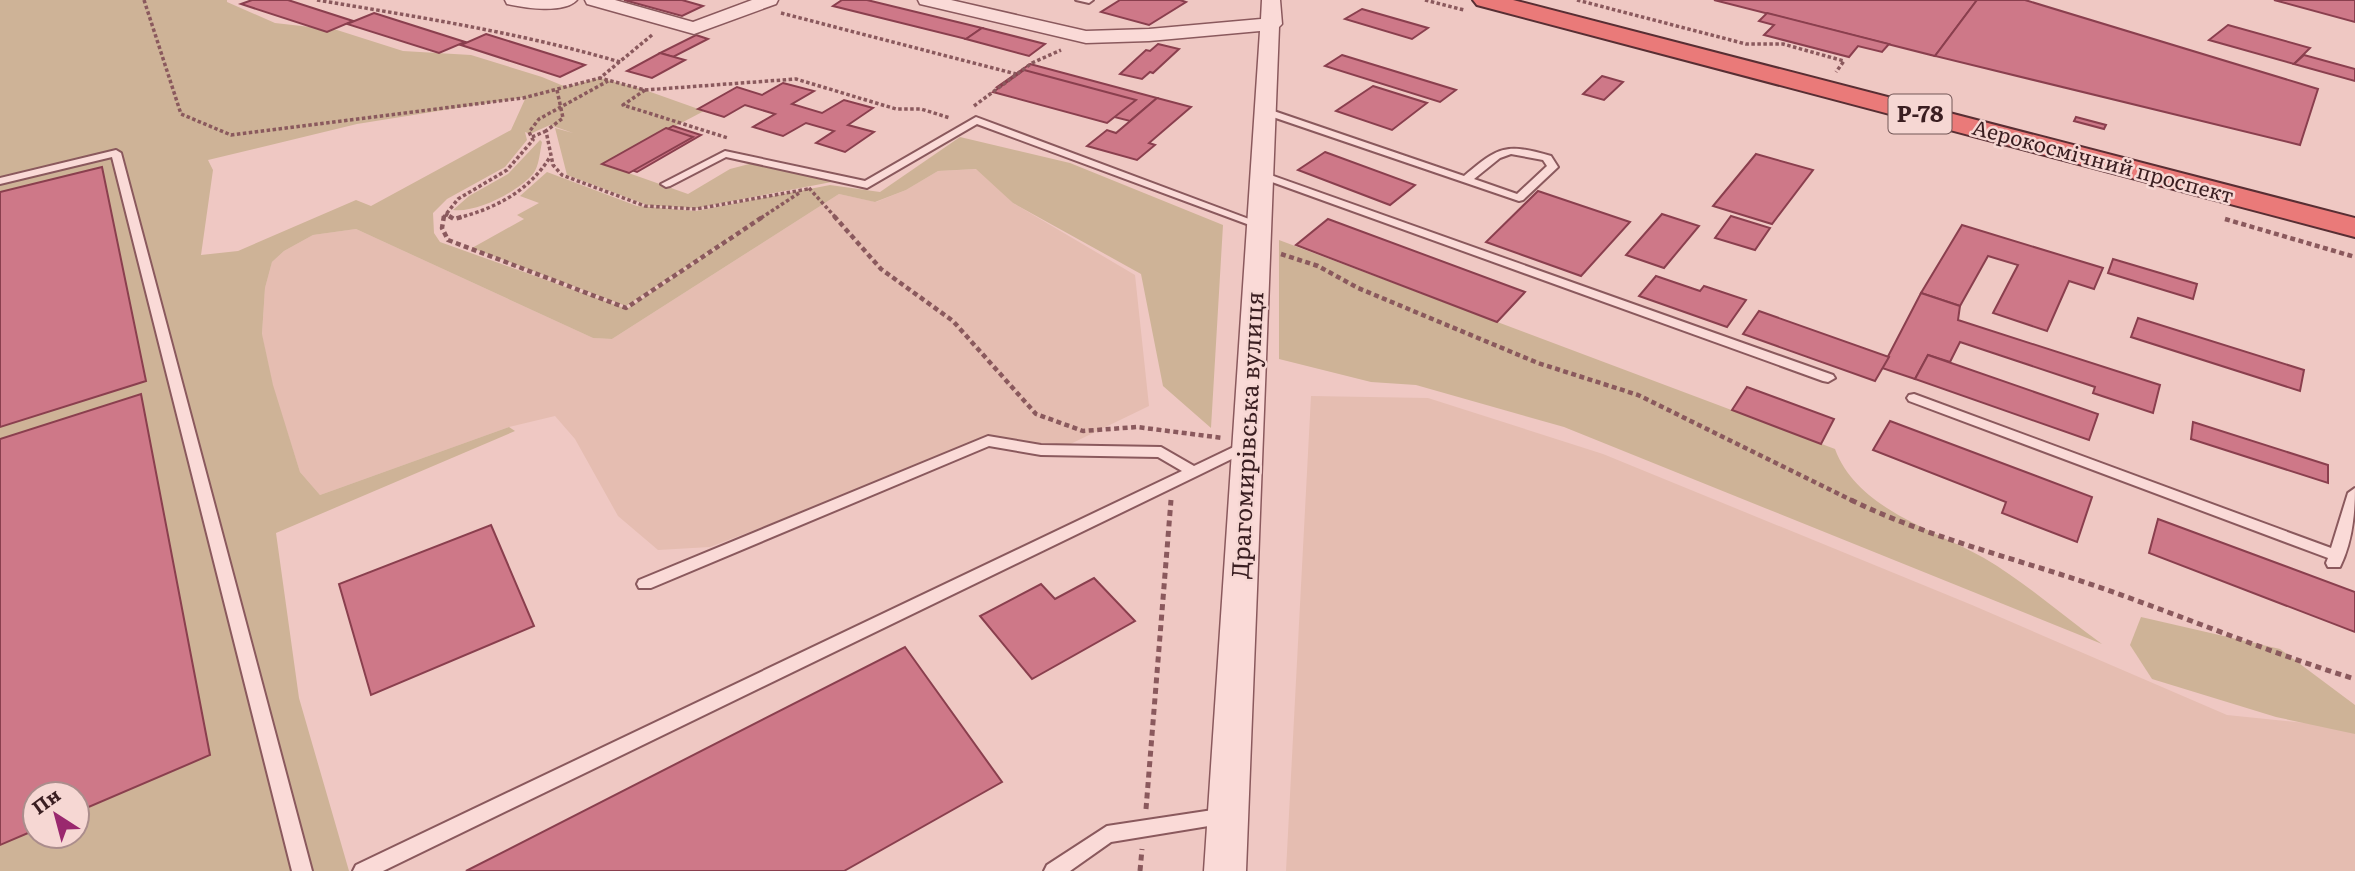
<svg xmlns="http://www.w3.org/2000/svg" width="2355" height="871" viewBox="0 0 2355 871" font-family="Literata,serif">
  <style>
    .farmland { fill: #e5bdb1 }
    .green { fill: #ceb397; fill-rule: evenodd }
    .building { fill: #ce7888; stroke: #8a3f4e; stroke-width: 2 }
    .lines { fill: none; stroke-linecap: round; stroke-linejoin: round }
    .service-casing { stroke: #8a595d; stroke-width: 4 }
    .minor-casing { stroke: #8a595d; stroke-width: 3 }
    .trunk-casing { stroke: #582e33; stroke-width: 4 }
    .path-far2 { stroke: #8a595d; stroke-width: 3.5; stroke-dasharray: 3.5 2.5; stroke-linecap: butt }
    .path-far1 { stroke: #8a595d; stroke-width: 4.5; stroke-dasharray: 5 3.5; stroke-linecap: butt }
    .path { stroke: #8a595d; stroke-width: 5; stroke-dasharray: 6 4.5; stroke-linecap: butt }
    .service { fill: #fadad7; fill-rule: evenodd }
    .minor { fill: #fadad7; fill-rule: evenodd }
    .trunk { fill: #ea7a79; fill-rule: evenodd }
    .labels { text-anchor: middle; stroke-width: 5; stroke-linejoin: round; paint-order: stroke }
    .far-street-label { font-size: 21px; fill: #3a1e21; stroke: #f6d7d3 }
    .shield { fill: #f6d7d3; stroke: #725656; stroke-width: 2 }
    .shield-label { font-size: 23px; font-weight: bold; fill: #3a1e21 }
    .street-label { font-size: 24px; fill: #3a1e21; stroke: #f6d7d3 }
  </style>
  <rect width="100%" height="100%" fill="#efc8c3"/>
  <g class="farmland">
    <polygon points="980,169 1013,203 1135,275 1149,406 1058,450 988,441 710,547 658,550 618,516 575,439 555,416 509,427 320,495 300,472 273,388 262,335 265,288 272,262 284,251 313,235 356,229 593,338 612,339 839,194 876,202 906,190 938,171"/>
    <polygon points="1311,396 1428,398 1603,454 1972,605 2227,715 2355,728 2355,871 1286,871"/>
  </g>
  <g class="green">
    <path d="M0,0H227V2L275,23L337,30L403,51L471,55L542,77L566,87L600,78L645,90L704,111L603,164L688,194L730,169L753,163L837,181L696,208L647,205L567,175L555,128L573,133L550,125L530,134L525,132L527,140L505,167L447,199L433,213L434,233L440,242L627,309L758,220L626,306L472,248L524,219L517,215L539,203L520,196L547,172L637,206L696,211L830,185L880,192L960,137L1070,163L1223,225L1211,428L1163,386L1141,274L1013,203L976,169L938,171L906,190L875,202L839,194L612,339L593,338L356,229L313,235L284,251L272,262L265,288L262,334L273,385L300,472L320,495L509,427L515,431L276,533L299,698L349,871H0ZM526,97L511,130L371,206L356,200L238,251L201,255L213,170L208,160L357,124ZM35,794H77V836H35Z"/>
    <path d="M540,140L542,142C540,151 539,167 533,174C517,192 477,213 453,210L469,196L508,174Z"/>
    <path d="M1279,240L1835,449C1857,509 1933,529 1984,558C2025,582 2063,616 2102,644L1564,427L1416,385L1371,382L1279,359Z"/>
    <polygon points="2141,617 2280,649 2355,705 2355,734 2276,717 2152,679 2130,645"/>
  </g>
  <g class="building">
    <polygon points="252,0 288,0 353,21 327,32 241,4"/>
    <polygon points="624,0 682,0 703,6 682,16"/>
    <polygon points="842,0 867,0 982,28 966,39 833,6"/>
    <polygon points="1120,0 1180,0 1186,2 1149,25 1101,12"/>
    <polygon points="1714,0 1977,0 1935,56"/>
    <polygon points="1977,0 2025,0 2318,89 2300,145 1935,56"/>
    <polygon points="2274,0 2355,0 2355,22"/>
    <polygon points="1362,9 1428,28 1412,39 1345,19"/>
    <polygon points="374,13 465,42 439,53 347,24"/>
    <polygon points="1767,13 1889,44 1882,52 1858,46 1849,57 1764,35 1774,25 1759,21"/>
    <polygon points="2228,25 2310,48 2294,64 2209,40"/>
    <polygon points="982,28 1045,44 1029,56 966,39"/>
    <polygon points="486,34 585,65 560,77 461,45"/>
    <polygon points="696,35 708,39 673,57 660,53"/>
    <polygon points="1158,44 1179,49 1153,73 1150,72 1142,79 1120,74 1146,50 1150,51"/>
    <polygon points="660,53 685,60 652,78 627,71"/>
    <polygon points="1342,55 1456,90 1440,102 1325,66"/>
    <polygon points="2304,55 2355,69 2355,81 2294,64"/>
    <polygon points="1030,64 1157,98 1130,121 997,87"/>
    <polygon points="1024,70 1136,100 1107,123 993,92"/>
    <polygon points="1602,76 1623,82 1604,100 1583,94"/>
    <polygon points="783,83 814,91 792,104 822,113 844,100 873,108 848,125 874,132 845,152 816,143 834,131 806,123 783,136 753,127 775,114 745,105 724,117 698,109 737,87 762,95"/>
    <polygon points="1373,86 1427,103 1392,130 1336,111"/>
    <polygon points="1157,98 1191,107 1149,143 1155,145 1137,160 1087,146 1107,130 1116,133"/>
    <polygon points="2076,117 2106,125 2104,129 2074,121"/>
    <polygon points="673,126 701,135 637,172 609,162"/>
    <polygon points="666,128 693,137 629,173 602,164"/>
    <polygon points="1325,152 1415,185 1390,205 1298,170"/>
    <polygon points="1756,154 1813,170 1772,224 1713,206"/>
    <polygon points="102,167 146,381 0,427 0,192"/>
    <polygon points="1538,191 1630,222 1581,276 1486,242"/>
    <polygon points="1662,214 1699,226 1664,268 1626,255"/>
    <polygon points="1731,216 1770,228 1755,250 1715,238"/>
    <polygon points="1328,219 1525,292 1497,322 1296,245"/>
    <polygon points="1962,225 2103,268 2094,289 2069,281 2047,331 1993,313 2018,265 1988,256 1960,306 1921,293"/>
    <polygon points="2113,259 2197,284 2193,299 2108,273"/>
    <polygon points="1656,276 1700,291 1704,286 1746,300 1727,327 1639,296"/>
    <polygon points="1921,293 1960,306 1958,320 2160,385 2153,413 2093,393 2095,387 1960,342 1950,362 1928,355 1915,379 1882,368"/>
    <polygon points="1759,311 1889,357 1875,381 1743,334"/>
    <polygon points="2138,318 2304,370 2300,391 2131,337"/>
    <polygon points="1928,355 2098,414 2089,440 1915,379"/>
    <polygon points="1747,387 1834,419 1821,444 1732,410"/>
    <polygon points="141,394 210,755 77,812 77,794 35,794 35,830 0,845 0,439"/>
    <polygon points="1890,421 2092,497 2077,542 2002,513 2006,502 1873,450"/>
    <polygon points="2193,422 2328,465 2328,483 2191,439"/>
    <polygon points="2158,519 2355,592 2355,632 2149,553"/>
    <polygon points="491,525 534,626 371,695 339,584"/>
    <polygon points="1094,578 1135,621 1032,679 980,616 1041,584 1055,599"/>
    <polygon points="905,647 1002,782 844,871 466,871"/>
  </g>
  <g class="lines">
    <defs>
      <g id="service">
        <polygon points="1076,0 1093,0 1089,3"/>
        <path d="M1265,108L1464,176C1499,146 1506,143 1551,156L1558,167L1523,200L1519,201L1261,113L1260,111ZM1511,154L1543,160L1547,166L1517,194L1474,179L1500,158Z"/>
        <polygon points="976,117 1265,225 1263,227 1255,227 977,124 867,188 726,157 670,186 666,187 661,184 725,151 865,181"/>
        <polygon points="116,150 121,153 312,871 292,871 112,157 0,184 0,178"/>
        <polygon points="1262,172 1833,375 1835,378 1828,382 1823,381 1258,177 1257,175"/>
        <path d="M1914,394L2331,548L2348,493L2355,488C2355,515 2352,543 2340,567H2328L2326,563L2328,558L1909,401L1907,398L1909,395Z"/>
        <polygon points="988,436 1041,445 1161,447 1194,466 1242,443 1247,441 1254,446 1252,449 1199,475 383,871 353,871 356,865 1182,471 1158,457 1041,455 989,446 651,588 639,588 637,584 639,580"/>
        <polygon points="1226,808 1233,810 1235,816 1233,822 1111,842 1070,871 1044,871 1047,865 1107,826"/>
      </g>
      <g id="minor">
        <path d="M505,0H577C564,14 525,8 507,4Z"/>
        <polygon points="585,0 615,0 693,22 752,0 778,0 776,4 694,34 587,4"/>
        <polygon points="918,0 951,0 1086,31 1149,29 1261,19 1262,0 1280,0 1282,24 1279,27 1246,871 1204,871 1260,31 1149,41 1086,43 920,4"/>
      </g>
      <polygon id="trunk" points="1473,0 1513,0 2355,218 2355,237 1477,5"/>
    </defs>
    <use href="#service" class="service-casing"/>
    <use href="#minor" class="minor-casing"/>
    <use href="#trunk" class="trunk-casing"/>
    <g class="path-far2">
      <polyline points="144,0 181,114 231,135 523,98 600,78"/>
      <path d="M317,0C419,17 521,33 620,62"/>
      <polyline points="1425,0 1464,10"/>
      <polyline points="1577,0 1746,44 1783,44 1844,61 1836,72"/>
      <polyline points="781,13 1016,74"/>
      <polyline points="652,35 600,78 645,90 623,105 728,138"/>
      <polyline points="557,90 563,118 546,131 553,165 562,175 645,206 696,209 808,189"/>
      <polyline points="645,90 796,79 896,109 921,109 950,118"/>
      <polyline points="974,106 1032,63 1061,50"/>
      <polyline points="532,137 546,131"/>
      <polyline points="809,188 836,218"/>
      <polyline points="445,214 452,218"/>
      <polyline points="443,218 458,199 507,170 533,140 529,132 539,119 608,81"/>
      <path d="M458,218C496,208 529,191 550,157"/>
      <polyline points="761,218 799,193"/>
    </g>
    <g class="path-far1">
      <polyline points="444,216 442,228 448,240 626,308 764,216"/>
      <polyline points="449,216 454,219 465,216"/>
      <polyline points="834,216 881,269 953,321 1036,414 1083,431 1137,427 1223,438"/>
      <polyline points="2225,219 2355,257"/>
      <polyline points="1281,254 1318,266 1358,288 1538,363 1638,395 1855,502"/>
    </g>
    <g class="path">
      <path d="M1851,500C1923,535 2002,555 2078,580C2171,611 2261,650 2355,679"/>
      <polyline points="1146,809 1171,500"/>
      <polyline points="1140,871 1142,849"/>
    </g>
    <use href="#service" class="service"/>
    <use href="#minor" class="minor"/>
    <use href="#trunk" class="trunk"/>
  </g>
  <g class="labels">
    <g class="far-street-label">
      <text transform="translate(2103 162) rotate(15)" y="7">Аерокосмічний проспект</text>
    </g>
    <rect class="shield" x="1888.5" y="94.5" width="63" height="39" rx="5"/>
    <g class="shield-label">
      <text x="1920" y="122">Р-78</text>
    </g>
    <g class="street-label">
      <text transform="translate(1248 435) rotate(-87)" y="8">Драгомирівська вулиця</text>
    </g>
  </g>
  <g transform="translate(56 815) rotate(324)"><circle r="33" fill="#f6d7d3" stroke="#ab8d8c" stroke-width="2"/>
  <path d="M0-5L12 26L0 18L-12 26Z" fill="#9a286e"/>
  <text y="-10" font-size="19" font-weight="bold" text-anchor="middle" fill="#3a1e21">Пн</text>
  </g>
</svg>
